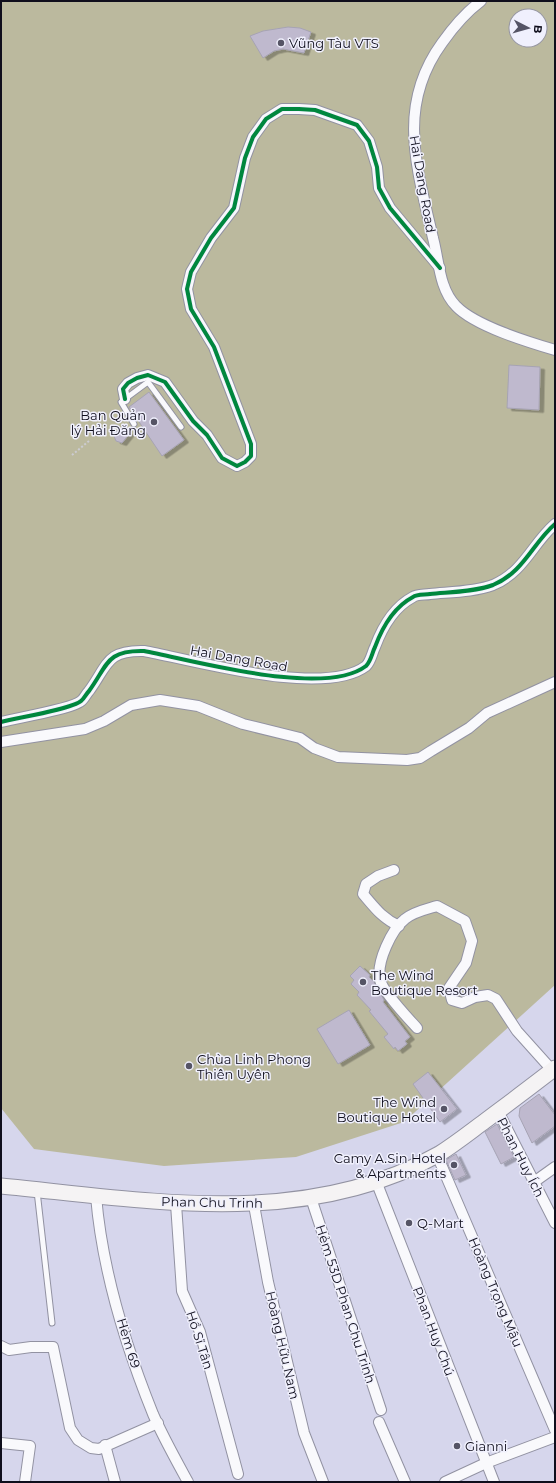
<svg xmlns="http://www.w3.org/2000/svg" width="556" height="1483" viewBox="0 0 556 1483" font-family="Montserrat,sans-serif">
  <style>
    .forest { fill: #bbb99e; fill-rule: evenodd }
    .building { fill: #bfb9ce; stroke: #a6a3b3; filter: url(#shadow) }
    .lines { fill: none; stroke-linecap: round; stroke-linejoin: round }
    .lane-casing { stroke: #9292a2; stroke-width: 7 }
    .street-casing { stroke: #9292a2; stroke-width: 12 }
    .secondary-casing { stroke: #9292a2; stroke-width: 17 }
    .path { stroke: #ccccd2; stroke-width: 2; stroke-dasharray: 2 2; stroke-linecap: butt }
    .lane { stroke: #f9f9fc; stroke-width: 5 }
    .street { stroke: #f9f9fc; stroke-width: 10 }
    .secondary { stroke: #f5f3f4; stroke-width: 15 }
    .cycleway-casing { stroke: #f0f0fd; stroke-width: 6 }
    .cycleway { stroke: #00873e; stroke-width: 4 }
    .poi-dot { fill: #555465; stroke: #f0f0fd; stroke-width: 1.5 }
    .labels { text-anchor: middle; stroke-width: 3; stroke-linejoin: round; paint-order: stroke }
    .poi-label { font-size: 13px; fill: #0f0e1c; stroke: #f0f0fd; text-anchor: start }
    .street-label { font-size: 13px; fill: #0f0e1c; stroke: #f0f0fd }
  </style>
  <defs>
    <filter id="shadow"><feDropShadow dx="4.5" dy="2.5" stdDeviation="0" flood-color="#0004"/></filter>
  </defs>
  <rect width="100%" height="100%" fill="#d6d6ec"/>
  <path class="forest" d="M1,1H555V985L404,1122L296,1157L164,1166L34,1149L1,1108ZM516,16H540V40H516Z"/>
  <g class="building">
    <polygon points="288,27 300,28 311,32 304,53 283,49 274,51 263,58 250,36 263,31"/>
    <polygon points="509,365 540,367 539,410 507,408"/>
    <polygon points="149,392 184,440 162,456 129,407"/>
    <polygon points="120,430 130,433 122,443 116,441 114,436 115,432"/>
    <polygon points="360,966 370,975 369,977 374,982 384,1000 383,1002 410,1037 405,1041 407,1044 398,1051 395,1047 394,1049 384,1037 388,1034 369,1011 371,1010 357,995 359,992 351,984 354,980 350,976"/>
    <polygon points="349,1010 370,1045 338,1064 317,1029"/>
    <polygon points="428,1072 457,1109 440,1122 413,1084"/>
    <polygon points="539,1094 555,1115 555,1126 532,1143 519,1116 520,1108"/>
    <polygon points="497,1124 514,1157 501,1164 485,1132"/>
    <polygon points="456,1154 466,1175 455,1180 446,1160"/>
  </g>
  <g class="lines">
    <defs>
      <g id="lane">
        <polyline points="134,424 121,402 148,382 181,427"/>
        <polyline points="37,1191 52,1323"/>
      </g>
      <g id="street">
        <path d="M481,1C465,13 454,26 442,43C396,106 417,168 433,238C439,260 439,289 456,306C475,326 528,342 555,350"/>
        <polyline points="125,399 123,389 128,383 137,378 148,375 165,382 193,421 207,435 222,458 237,466 245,462 251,456 251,444 214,347 191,309 187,289 191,272 211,238 234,208 245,158 253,137 266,119 282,109 299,109 315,110 357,125 369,141 377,167 379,188 390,208 440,268"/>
        <path d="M1,722C16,718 72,709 81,701C84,699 86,694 89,691C108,665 106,650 144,651C193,660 324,698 366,666C371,661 372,653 375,647C382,628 394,607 413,597C417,594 425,595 430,594C450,592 474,592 493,585C524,572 532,544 555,524"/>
        <polyline points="1,742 85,729 104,721 131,705 160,700 198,706 243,724 300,738 314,748 338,757 407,760 420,758 431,751 469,728 487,713 555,682"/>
        <path d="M394,870L378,876L366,884L363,894C375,908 382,918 399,926"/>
        <path d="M417,1028C408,1018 383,992 380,980C376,962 392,929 405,919C413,912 427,909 437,906L465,921L472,941L466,963L449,988L452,1000L462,1003L475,997L488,995L496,999L517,1031L552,1070"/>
        <polyline points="498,1111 555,1223"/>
        <polyline points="437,1155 555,1430"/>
        <polyline points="376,1181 494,1482"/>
        <polyline points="534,1182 555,1167"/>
        <path d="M96,1196C102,1268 126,1347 153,1414C163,1437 176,1460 188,1482"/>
        <polyline points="311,1198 381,1410"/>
        <polyline points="176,1204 182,1291 200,1332 238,1474"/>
        <polyline points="254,1205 268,1282 304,1433 323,1482"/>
        <polyline points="1,1346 9,1350 31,1347 53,1347 70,1428 78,1440 91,1448 99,1449 158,1423"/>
        <polyline points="379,1422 405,1482"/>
        <polyline points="1,1443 30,1446 25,1482"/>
        <polyline points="105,1445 115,1482"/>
        <polyline points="445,1482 486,1463 555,1437"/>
      </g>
      <path id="secondary" d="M1,1186C146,1200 305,1230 439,1154C455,1144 470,1132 485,1121C509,1103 532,1086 555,1068"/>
    </defs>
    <use href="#lane" class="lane-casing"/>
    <use href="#street" class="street-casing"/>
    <use href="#secondary" class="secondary-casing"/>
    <g class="path">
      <polyline points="87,428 93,428"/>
      <polyline points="72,455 89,441"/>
    </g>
    <use href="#lane" class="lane"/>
    <use href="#street" class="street"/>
    <use href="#secondary" class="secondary"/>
    <defs>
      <g id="cycleway">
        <polyline points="125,399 123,389 128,383 137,378 148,375 165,382 193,421 207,435 222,458 237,466 245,462 251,456 251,444 214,347 191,309 187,289 191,272 211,238 234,208 245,158 253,137 266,119 282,109 299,109 315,110 357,125 369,141 377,167 379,188 390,208 440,268"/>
        <path d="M1,722C16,718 72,709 81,701C84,699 86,694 89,691C108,665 106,650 144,651C193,660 324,698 366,666C371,661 372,653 375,647C382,628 394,607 413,597C417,594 425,595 430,594C450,592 474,592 493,585C524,572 532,544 555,524"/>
      </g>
    </defs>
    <use href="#cycleway" class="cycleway-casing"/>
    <use href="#cycleway" class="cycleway"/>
  </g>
  <g class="poi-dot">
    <circle cx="281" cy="43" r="4"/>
    <circle cx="154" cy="422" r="4"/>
    <circle cx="363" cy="982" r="4"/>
    <circle cx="189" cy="1066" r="4"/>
    <circle cx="444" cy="1109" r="4"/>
    <circle cx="454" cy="1165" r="4"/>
    <circle cx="409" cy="1223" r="4"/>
    <circle cx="457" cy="1446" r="4"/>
  </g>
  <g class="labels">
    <g class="poi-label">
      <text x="289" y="48">Vũng Tàu VTS</text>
      <text x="146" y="420" text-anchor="end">Ban Quản<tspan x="146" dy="15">lý Hải Đăng</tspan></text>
      <text x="371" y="980">The Wind<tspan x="371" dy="15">Boutique Resort</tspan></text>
      <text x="197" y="1064">Chùa Linh Phong<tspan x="197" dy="15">Thiên Uyên</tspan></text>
      <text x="436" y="1107" text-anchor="end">The Wind<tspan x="436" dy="15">Boutique Hotel</tspan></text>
      <text x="446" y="1163" text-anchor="end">Camy A.Sin Hotel<tspan x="446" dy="15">&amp; Apartments</tspan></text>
      <text x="417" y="1228">Q-Mart</text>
      <text x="465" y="1451">Gianni</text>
    </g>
    <g class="street-label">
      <text transform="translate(423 184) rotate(80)" y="5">Hai Dang Road</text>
      <text transform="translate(239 658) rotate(10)" y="5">Hai Dang Road</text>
      <text transform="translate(521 1157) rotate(63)" y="5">Phan Huy Ích</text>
      <text transform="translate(212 1202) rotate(1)" y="5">Phan Chu Trinh</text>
      <text transform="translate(496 1292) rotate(67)" y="5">Hoàng Trọng Mậu</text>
      <text transform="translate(346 1304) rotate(72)" y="5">Hẻm 53D Phan Chu Trinh</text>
      <text transform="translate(434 1331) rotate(69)" y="5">Phan Huy Chú</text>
      <text transform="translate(200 1340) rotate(72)" y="5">Hồ Sĩ Tân</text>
      <text transform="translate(129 1343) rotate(73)" y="5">Hẻm 69</text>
      <text transform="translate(283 1345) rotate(77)" y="5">Hoàng Hữu Nam</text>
    </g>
  </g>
  <rect width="556" height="1483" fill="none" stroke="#0f0e1c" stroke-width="4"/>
  <g transform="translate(528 28) rotate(96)"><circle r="19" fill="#f0f0fd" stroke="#9696a3"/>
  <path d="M0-3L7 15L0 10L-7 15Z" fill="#555465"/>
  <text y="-6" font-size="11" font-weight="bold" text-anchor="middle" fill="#0f0e1c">B</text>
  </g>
</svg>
